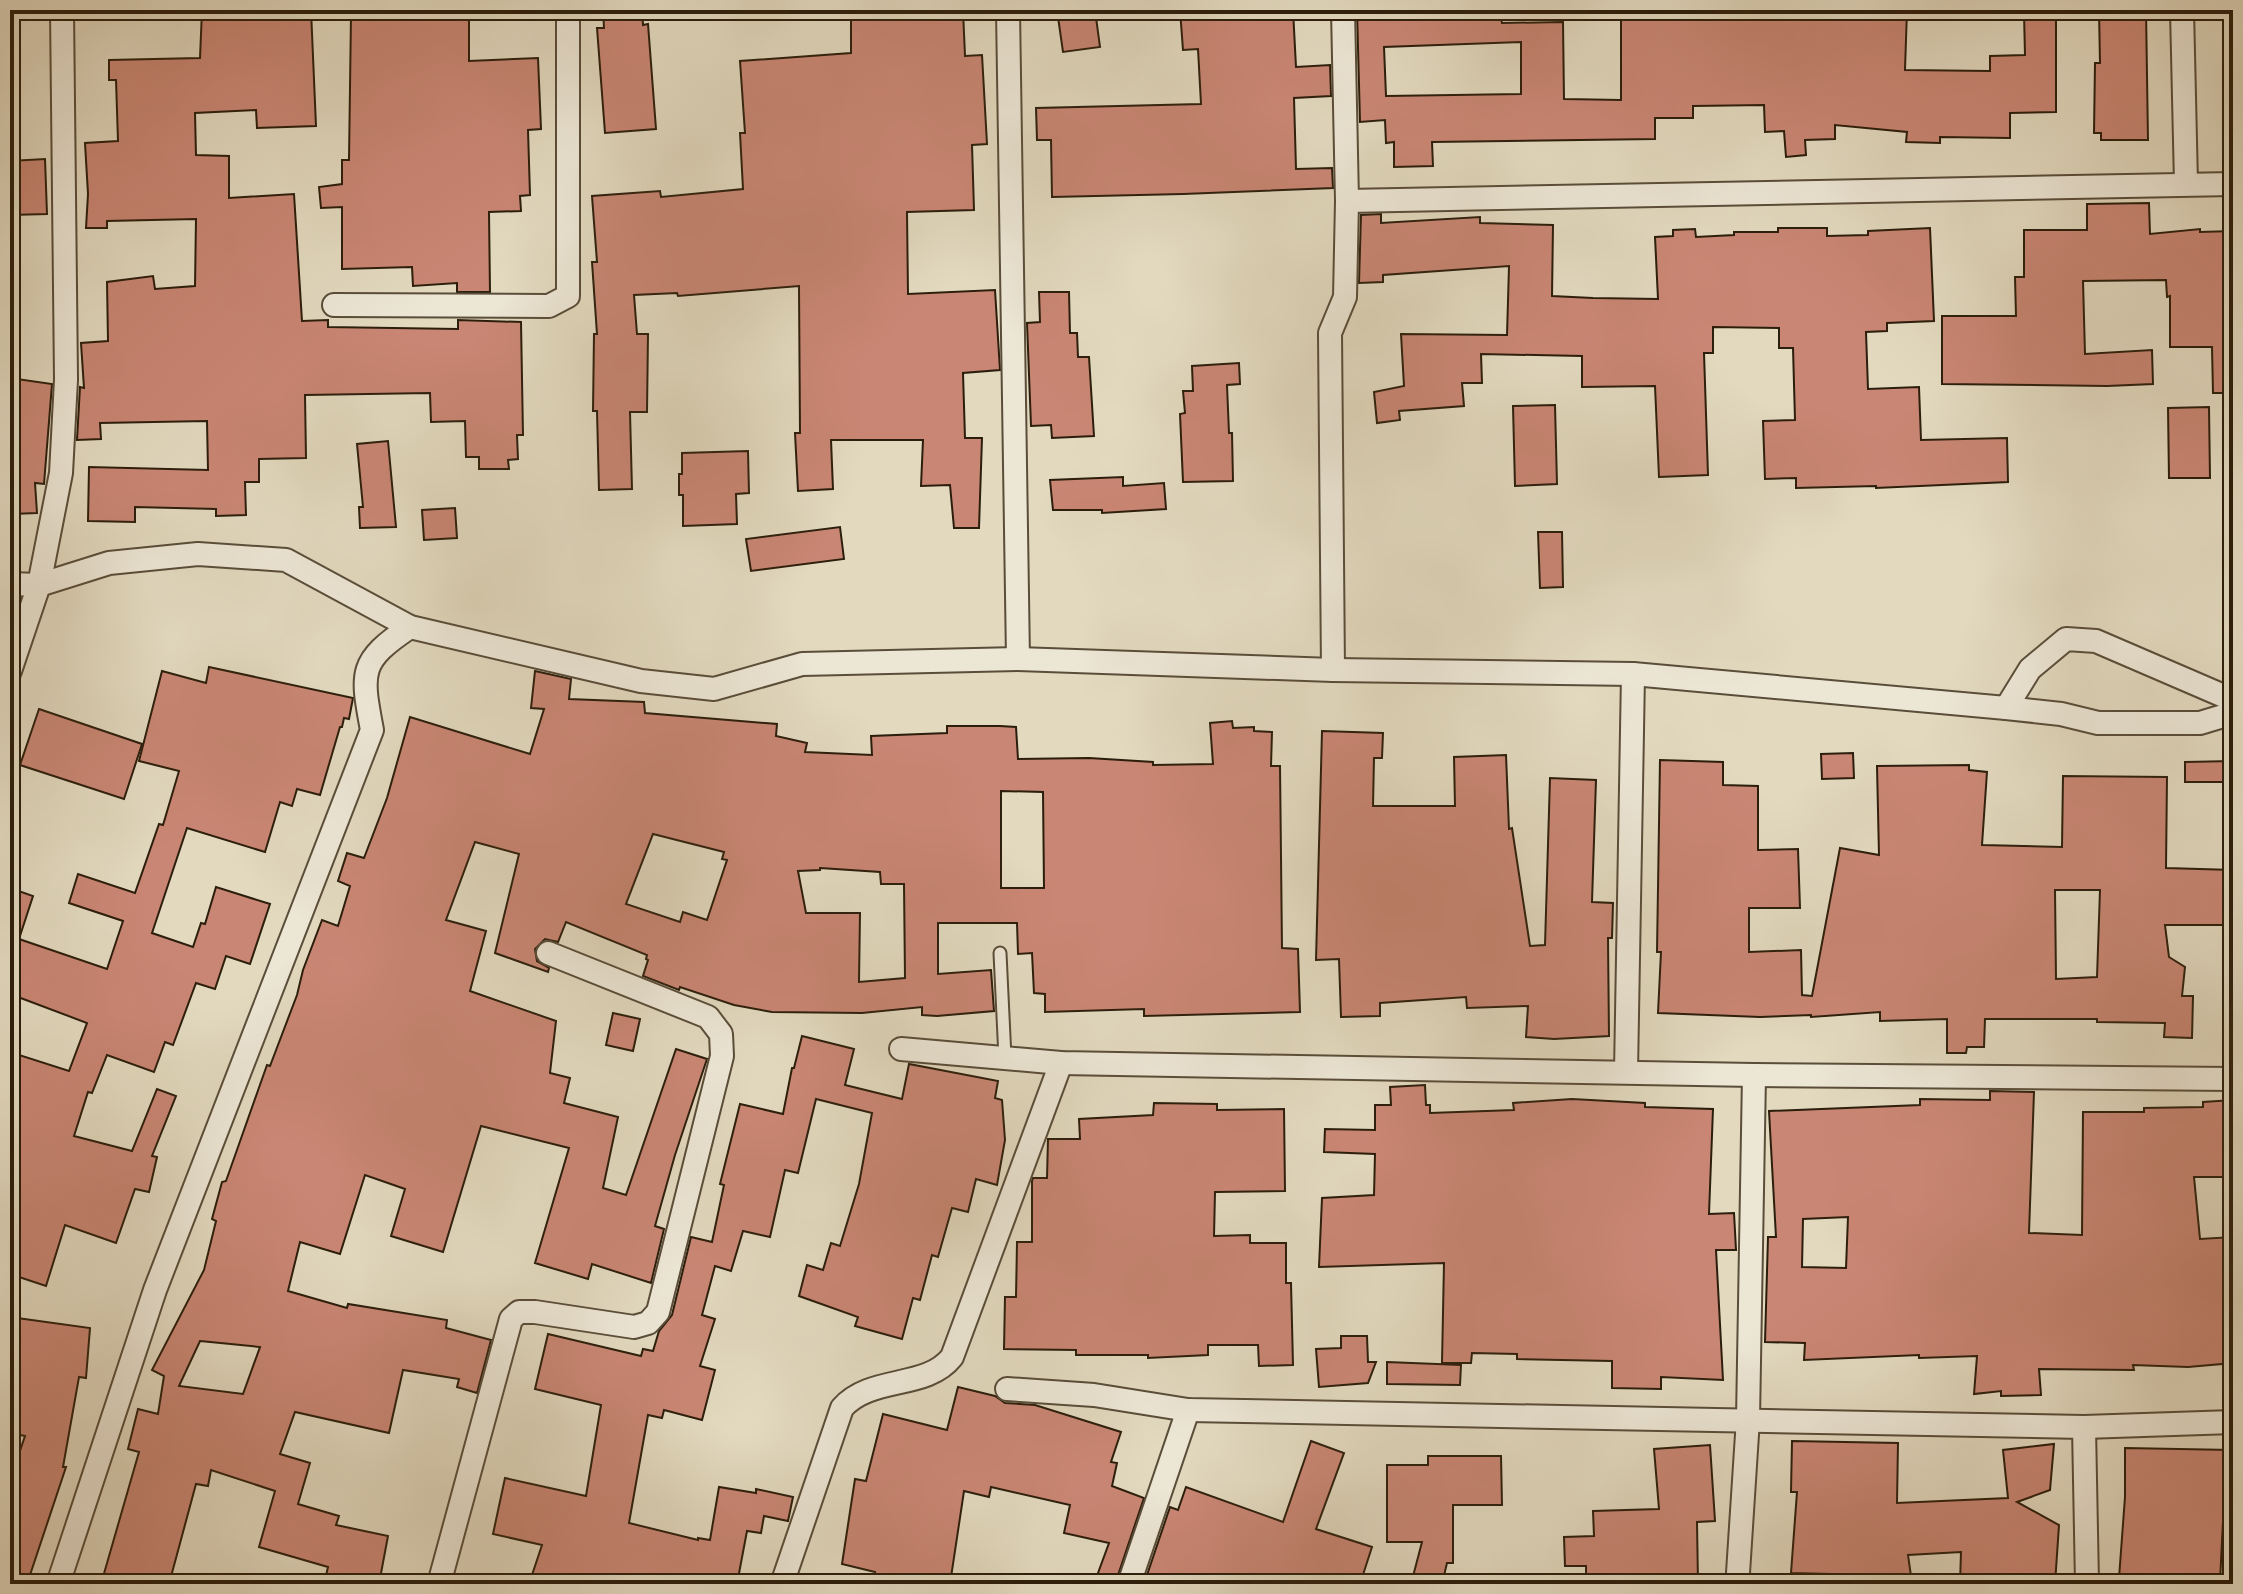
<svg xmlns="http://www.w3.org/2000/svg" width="2243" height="1594" viewBox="0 0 2243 1594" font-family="'Libre Caslon Text',serif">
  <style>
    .building { fill: #c98674; stroke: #2c1e0c; stroke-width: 2; fill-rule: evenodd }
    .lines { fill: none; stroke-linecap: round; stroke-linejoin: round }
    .lane-casing { stroke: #5a4d39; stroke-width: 15 }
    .street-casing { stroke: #5a4d39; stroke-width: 26 }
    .lane { stroke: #ece6d5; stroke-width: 11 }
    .street { stroke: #ece6d5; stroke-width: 22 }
  </style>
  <rect width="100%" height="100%" fill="#e2d9bf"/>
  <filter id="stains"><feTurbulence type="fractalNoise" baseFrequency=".0025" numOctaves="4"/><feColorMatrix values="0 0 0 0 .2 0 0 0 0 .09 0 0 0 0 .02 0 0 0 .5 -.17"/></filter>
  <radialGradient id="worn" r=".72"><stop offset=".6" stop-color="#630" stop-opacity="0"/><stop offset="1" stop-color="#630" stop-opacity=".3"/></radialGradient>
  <g class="building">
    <polygon points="202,10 311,10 316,126 257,128 256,110 195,113 196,155 229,156 229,198 294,194 302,321 328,320 328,327 458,329 458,320 521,322 523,435 517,435 518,459 508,460 509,469 479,469 479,457 466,457 465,421 431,422 430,393 305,395 306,458 259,459 259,482 245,482 246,515 216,516 216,509 135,507 135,522 88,521 89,467 208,470 207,421 100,423 101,439 77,440 80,387 84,388 81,343 108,341 107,282 153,276 155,289 195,286 196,219 107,221 107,228 86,228 88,194 85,143 118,141 116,80 109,80 109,60 200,58"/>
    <polygon points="364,10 469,10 469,61 538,58 541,129 528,130 530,195 520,196 521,211 489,212 490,292 457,292 457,283 413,286 412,267 342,269 342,207 321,208 319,187 342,184 342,160 349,160 351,15 364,15"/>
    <polygon points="603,10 642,10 643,25 648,24 656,129 605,133 597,28 604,28"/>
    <polygon points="879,10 963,10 965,56 982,55 987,144 972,145 974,210 907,212 908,294 995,290 1000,370 963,373 965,438 982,438 979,528 954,528 950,485 921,486 923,440 831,440 833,489 798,491 795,433 800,433 799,286 678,296 677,293 634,295 637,334 648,334 647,412 630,412 632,489 599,490 597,411 593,411 594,334 597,334 592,262 597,262 592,196 660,191 661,197 743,189 740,133 745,133 740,61 851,53 851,12"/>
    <polygon points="1057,10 1095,10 1100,47 1063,52"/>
    <polygon points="1180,10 1293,10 1296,67 1330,65 1331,96 1294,98 1296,169 1332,168 1333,188 1183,194 1052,197 1051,140 1037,140 1036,108 1201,104 1198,49 1183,50"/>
    <path d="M1357,10H1499L1502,23L1563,22L1564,99L1621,100V14L1714,16L1713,10H1907L1905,70L1990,71V56L2025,55L2024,13L2056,12V112L2010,113V138L1940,137V143L1906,142L1907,132L1835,125V139L1805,140L1806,155L1786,157L1784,131L1765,132L1764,105L1693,106V118H1655V139L1432,142L1433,166L1394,167V142L1386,143L1385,120L1360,122ZM1521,42V94L1386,96L1384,47Z"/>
    <polygon points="2099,10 2146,10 2148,140 2101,140 2101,133 2094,133 2095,63 2100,63"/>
    <polygon points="45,159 47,214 10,215 10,161"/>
    <polygon points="2149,203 2150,234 2200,229 2200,232 2233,231 2233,393 2213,393 2212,347 2170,347 2170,296 2167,297 2166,280 2083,281 2085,354 2152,350 2153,384 2107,386 1942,384 1942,316 2016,316 2015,277 2024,277 2024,230 2087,230 2087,204"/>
    <polygon points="1381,214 1381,223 1480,217 1480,223 1553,225 1552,296 1593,298 1658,299 1655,237 1673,236 1673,230 1695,229 1696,237 1734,235 1734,232 1778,232 1778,228 1827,228 1827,236 1868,235 1868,231 1930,228 1934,321 1887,323 1887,331 1866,332 1868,389 1919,387 1921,440 2007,438 2008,482 1876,488 1876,486 1796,488 1796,478 1765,479 1763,421 1795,420 1793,348 1779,348 1779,328 1713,327 1713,353 1704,353 1708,475 1659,477 1655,386 1582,387 1582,356 1481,354 1482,383 1462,383 1464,406 1399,411 1400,420 1377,423 1374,392 1404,386 1401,334 1507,335 1509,266 1383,275 1383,282 1359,283 1361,215"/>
    <polygon points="1039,292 1069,292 1070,333 1077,333 1078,357 1089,357 1094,436 1052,438 1051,425 1031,426 1027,323 1040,322"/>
    <polygon points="1239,363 1240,384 1227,385 1229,433 1232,433 1233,481 1183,482 1180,414 1185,413 1183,391 1193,391 1192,366"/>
    <polygon points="10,378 52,384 44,484 35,483 37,513 12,514"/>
    <polygon points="1555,405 1557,484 1515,486 1513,406"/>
    <polygon points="2209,407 2210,478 2169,478 2168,408"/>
    <polygon points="388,441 396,527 360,528 359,507 363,507 357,444"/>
    <polygon points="748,451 749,493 736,494 737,524 683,526 683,495 679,495 679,474 682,474 682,453"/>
    <polygon points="1123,477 1123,486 1164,483 1166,509 1102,513 1102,510 1053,510 1050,480"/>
    <polygon points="455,508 457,538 424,540 422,510"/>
    <polygon points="840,527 844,559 751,571 746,539"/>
    <polygon points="1538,532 1562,532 1563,587 1540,588"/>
    <polygon points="209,667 353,698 349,719 344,718 342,727 340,727 320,795 297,789 292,806 280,802 265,852 187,828 152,933 193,947 201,923 205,924 216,887 270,904 250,964 226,956 215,989 196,983 173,1045 165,1042 154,1072 107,1055 92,1093 88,1092 74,1136 132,1151 157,1089 176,1096 152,1156 157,1157 149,1192 135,1189 116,1243 65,1225 46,1286 10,1274 10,1052 69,1071 87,1023 10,994 10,888 33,896 19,939 107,969 123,921 69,903 78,874 135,893 159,824 163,825 179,771 139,761 162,671 206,683"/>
    <path d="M535,671L571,679L569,699L644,702L645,713L777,724L776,736L807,743L805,752L872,755L871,736L947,733V726H1000L1016,727L1018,759L1089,758L1153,762V765L1213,764L1210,723L1232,721L1233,728L1254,727V731L1272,732L1271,766H1280L1282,948L1298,949L1300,1012L1144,1016V1009L1045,1012V994L1034,993L1032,953L1018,954L1017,923H938V974L991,970L994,1011L937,1016L922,1015V1007L862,1013L772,1012L734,1005L680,987L679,990L643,976L648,960L646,959L647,955L566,922L558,942L545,939L535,949L537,961L549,968L548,972L495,953L519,854L475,842L446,920L486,931L470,991L556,1021L550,1073L570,1078L564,1103L618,1117L603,1188L626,1195L676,1049L707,1059L675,1155L655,1226L664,1229L651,1283L592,1264L588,1279L535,1263L569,1148L481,1126L443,1252L391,1236L405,1189L365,1175L340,1254L300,1242L288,1291L347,1308L348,1304L447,1320L446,1328L491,1340L477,1393L457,1387L459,1379L403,1370L389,1433L295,1412L280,1454L310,1463L298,1504L339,1516L336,1525L388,1536L379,1584H324L328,1567L259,1547L275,1491L211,1470L208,1486L196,1484L169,1584H101L139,1452L128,1449L138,1409L158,1414L164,1376L152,1370L204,1270L216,1221L212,1219L222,1182L226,1181L267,1065L270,1066L297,995L303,970L322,920L338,926L350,886L338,881L347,853L364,858L387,798L410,717L530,754L544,709L531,708ZM1001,791L1043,792L1044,888H1001ZM653,834L724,852L722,859L727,860L707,920L683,912L680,922L626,904ZM820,868L880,872L881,884H904L905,978L859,982L860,913H806L798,871L820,870ZM200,1341L260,1347L243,1394L179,1386Z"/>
    <polygon points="39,709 142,744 124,799 20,765"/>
    <polygon points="1322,731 1383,733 1382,758 1374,758 1373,806 1455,806 1454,757 1506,755 1509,829 1512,828 1530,946 1545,945 1550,778 1596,780 1592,902 1613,903 1612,938 1608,938 1609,1036 1554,1039 1526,1037 1528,1006 1467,1008 1466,997 1380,1003 1380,1016 1341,1017 1339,959 1316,960"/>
    <polygon points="1853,753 1854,778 1822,779 1821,754"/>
    <path d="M1660,760L1723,762V785L1758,786V850L1798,849L1800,908H1749V952L1801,950L1802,995L1812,996L1840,848L1879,855L1877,766L1969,765V770L1987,772L1982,845L2062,847L2063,776L2167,777L2166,868L2233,870V925H2165L2169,957L2185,967L2182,996H2193L2192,1038L2164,1037L2165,1023L2097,1022V1019H1985L1984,1047H1967L1966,1053H1947V1019L1880,1021V1012L1811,1017V1015L1760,1017L1658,1013L1661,952H1657ZM2055,890H2100L2097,977L2056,979Z"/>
    <polygon points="2233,761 2233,782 2185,782 2185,762"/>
    <polygon points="613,1013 640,1019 633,1051 606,1045"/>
    <polygon points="802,1036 854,1049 845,1085 902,1099 909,1064 998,1081 995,1098 1002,1100 1005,1140 997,1185 976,1179 968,1212 952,1208 938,1257 932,1255 920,1300 913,1298 902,1339 855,1326 858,1317 799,1296 807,1265 823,1270 831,1243 840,1246 859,1184 872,1113 816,1099 798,1173 785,1170 770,1237 743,1231 731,1271 715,1266 702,1315 715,1319 700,1366 715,1370 702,1420 664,1410 662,1418 648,1415 629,1523 698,1540 698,1538 710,1540 719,1487 756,1493 756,1489 793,1497 788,1521 764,1516 761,1533 747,1531 737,1584 529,1584 542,1545 493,1534 505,1478 586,1496 601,1405 535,1389 548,1334 641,1356 643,1349 653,1351 659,1331 672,1315 691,1237 712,1242 724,1185 720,1184 740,1104 783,1114 792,1068 794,1068"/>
    <polygon points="1425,1085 1426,1105 1430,1105 1430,1113 1514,1110 1513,1103 1572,1099 1645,1103 1645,1107 1713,1109 1709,1214 1734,1213 1736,1250 1716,1250 1723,1380 1661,1377 1661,1389 1612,1388 1612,1361 1517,1359 1517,1354 1472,1353 1471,1363 1442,1363 1444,1263 1319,1267 1322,1198 1374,1195 1375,1154 1324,1152 1325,1129 1375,1130 1375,1105 1391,1105 1390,1087"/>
    <path d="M1990,1091L2034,1092L2029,1233L2082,1235L2083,1112H2144V1108L2203,1107V1102L2233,1100V1177H2194L2200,1239L2233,1237V1363L2188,1367L2133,1365L2134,1370L2039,1369L2041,1395L2001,1396V1391L1974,1394L1977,1356L1919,1358V1355L1804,1360L1805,1343L1765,1342L1768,1237H1776L1769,1111L1920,1105V1099L1990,1100ZM1848,1217L1846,1268L1802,1267L1803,1219Z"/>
    <polygon points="1154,1103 1217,1104 1217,1110 1284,1109 1285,1191 1215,1192 1214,1236 1250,1235 1250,1243 1286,1243 1286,1283 1291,1283 1293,1365 1259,1366 1258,1345 1208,1345 1208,1355 1148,1358 1148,1355 1076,1355 1076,1350 1004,1349 1005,1297 1016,1297 1017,1242 1032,1242 1032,1181 1033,1178 1047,1178 1048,1139 1080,1139 1079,1119 1153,1115"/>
    <polygon points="10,1317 90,1328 86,1378 79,1377 63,1467 66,1467 27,1584 10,1584 10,1480 25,1436 10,1433"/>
    <polygon points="1341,1336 1367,1336 1368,1362 1376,1362 1368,1383 1319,1387 1316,1349 1341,1348"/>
    <polygon points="1387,1362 1461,1365 1460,1385 1387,1384"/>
    <polygon points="958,1387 995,1396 1005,1403 1035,1405 1121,1432 1111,1462 1117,1463 1112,1486 1144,1498 1115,1584 1094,1584 1109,1543 1064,1533 1070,1505 991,1487 989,1497 964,1491 950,1584 872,1584 875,1572 842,1564 855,1479 866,1481 883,1414 947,1430"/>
    <polygon points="1311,1441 1344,1453 1316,1529 1372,1547 1360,1584 1144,1584 1170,1507 1178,1510 1186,1487 1283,1522"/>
    <polygon points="1792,1441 1898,1443 1897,1503 2008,1498 2003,1450 2054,1444 2050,1490 2017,1502 2059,1525 2055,1584 1960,1584 1961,1552 1908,1555 1911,1576 1791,1573 1797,1492 1791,1492"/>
    <polygon points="1710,1445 1715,1521 1697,1522 1698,1584 1615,1584 1617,1574 1586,1575 1586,1566 1565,1566 1564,1537 1594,1536 1593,1511 1659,1509 1654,1449"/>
    <polygon points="2125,1448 2232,1450 2230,1501 2224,1501 2220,1582 2119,1578 2125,1497"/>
    <polygon points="1428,1456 1501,1456 1502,1505 1453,1505 1453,1563 1447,1563 1442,1584 1411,1584 1422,1542 1387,1542 1387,1465 1428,1465"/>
  </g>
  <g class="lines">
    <defs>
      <polyline id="lane" points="1000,953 1005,1058"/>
      <g id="street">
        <polyline points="1008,10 1018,659"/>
        <polyline points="2182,10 2186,184"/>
        <polyline points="1347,201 2233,184"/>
        <polyline points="334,305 549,306 568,296 568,10"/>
        <polyline points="10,584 39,585 109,563 198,554 286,560 410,627 641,681 714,689 802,664 1018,659 1333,670 1633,674 2006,708 2030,669 2066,639 2096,641 2233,700"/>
        <polyline points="1333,670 1330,333 1345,297 1347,201 1343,10"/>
        <polyline points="10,671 39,585 61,473 66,380 62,10"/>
        <polyline points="2006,708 2061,714 2098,723 2200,723 2233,713"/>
        <polyline points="901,1049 1061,1063 1754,1075 2233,1079"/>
        <polyline points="1626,1072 1633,674"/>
        <polyline points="1007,1389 1094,1395 1188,1410 2084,1427 2233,1422"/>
        <polyline points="2084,1427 2087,1584"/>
        <polyline points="1738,1573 1748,1419 1754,1075"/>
        <path d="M58,1584L155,1290L372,730C361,672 359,661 410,627"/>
        <polyline points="439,1584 511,1319 519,1312 535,1312 634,1327 648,1323 658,1312 722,1056 721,1034 708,1017 548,953"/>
        <path d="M782,1584L842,1408C871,1375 926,1390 952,1357L1061,1063"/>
        <polyline points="1129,1584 1188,1410"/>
      </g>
    </defs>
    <use href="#lane" class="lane-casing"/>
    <use href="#street" class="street-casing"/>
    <use href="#lane" class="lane"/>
    <use href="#street" class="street"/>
  </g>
  <rect width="2243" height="1594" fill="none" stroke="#e2d9bf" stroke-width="40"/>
  <rect x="12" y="12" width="2219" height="1570" fill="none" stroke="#2c1e0c" stroke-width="4"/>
  <rect x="20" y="20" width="2203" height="1554" fill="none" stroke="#2c1e0c" stroke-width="2"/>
  <rect width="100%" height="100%" filter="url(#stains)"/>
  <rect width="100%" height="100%" fill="url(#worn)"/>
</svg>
